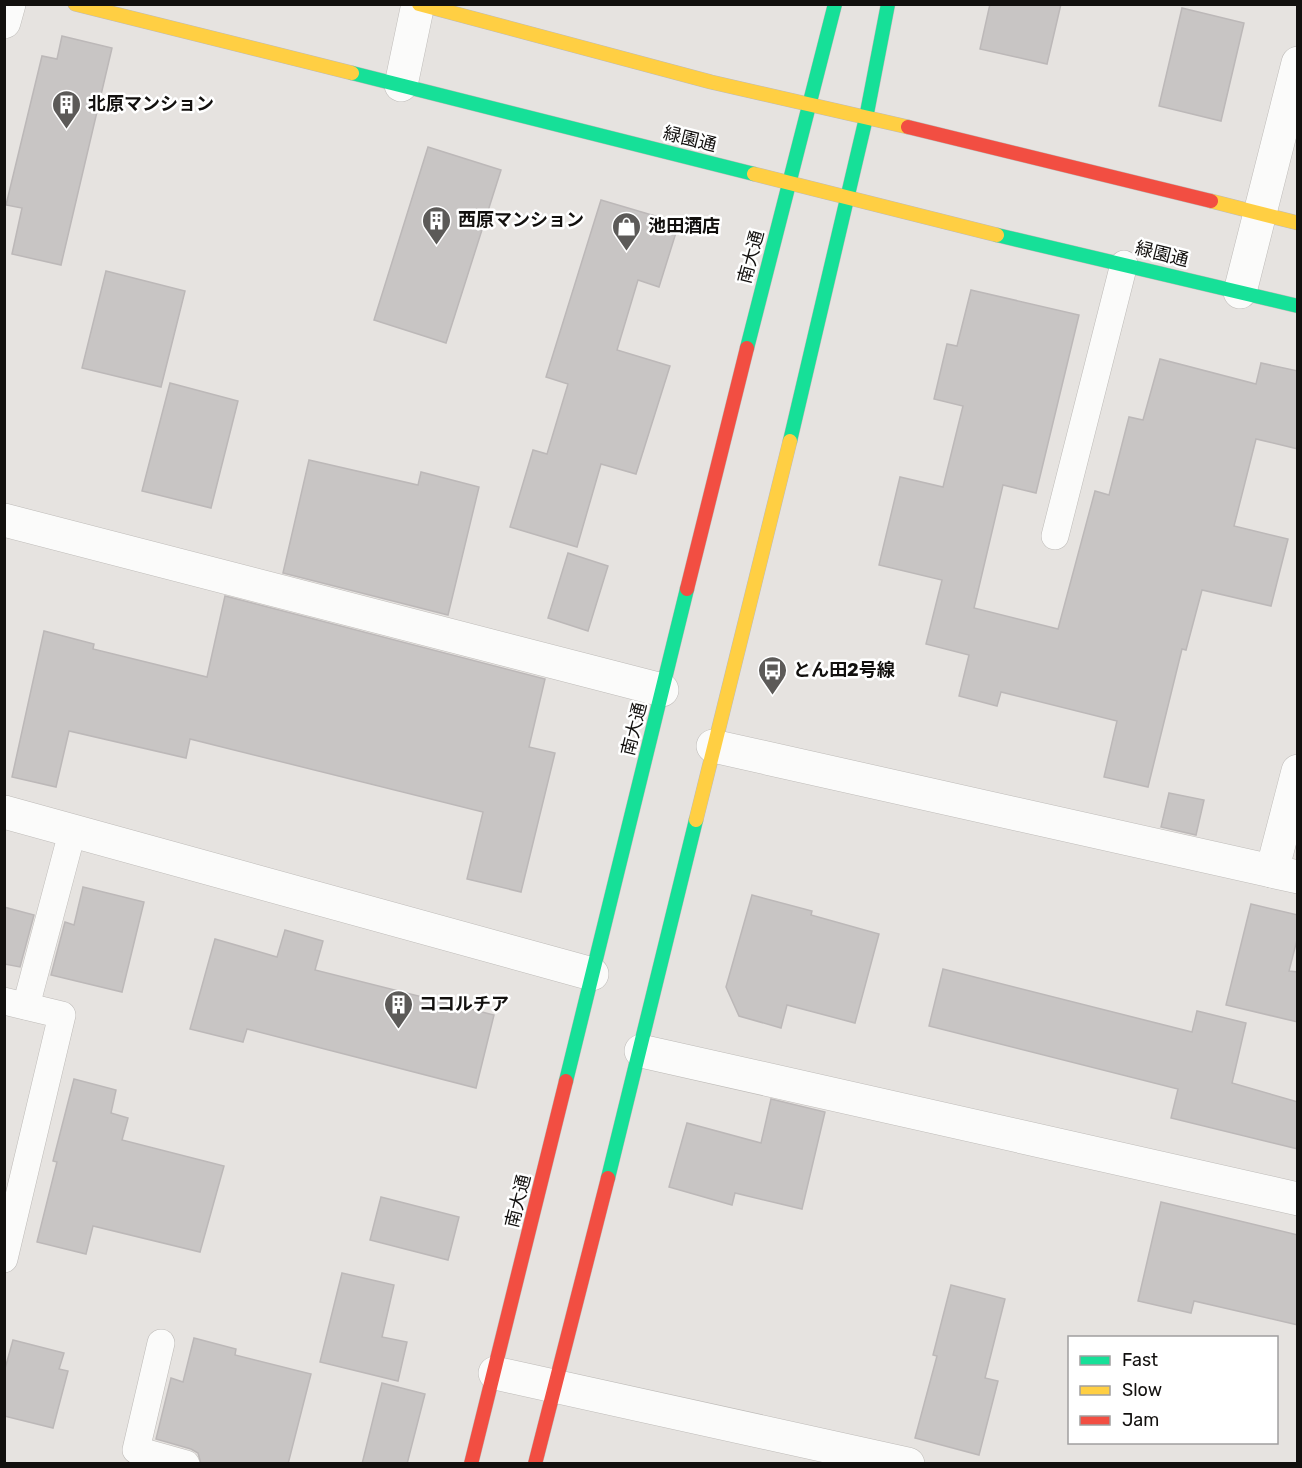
<svg xmlns="http://www.w3.org/2000/svg" width="1302" height="1468" viewBox="0 0 1302 1468" font-family="Rubik,'Noto Sans JP',sans-serif">
  <style>
    .building { fill: #c8c5c4; stroke: #bcb8b8; stroke-width: 1.5 }
    .lines { fill: none; stroke-linecap: round; stroke-linejoin: round }
    .lane-casing { stroke: #bebbb8; stroke-width: 28 }
    .street-casing { stroke: #bebbb8; stroke-width: 34 }
    .fast-casing { stroke: #bebbb8; stroke-width: 15 }
    .slow-casing { stroke: #bebbb8; stroke-width: 15 }
    .jam-casing { stroke: #bebbb8; stroke-width: 15 }
    .lane { stroke: #fbfbfa; stroke-width: 27 }
    .street { stroke: #fbfbfa; stroke-width: 33 }
    .fast { stroke: #16e098; stroke-width: 14 }
    .slow { stroke: #ffcf43; stroke-width: 14 }
    .jam { stroke: #f24e42; stroke-width: 14 }
    .labels { text-anchor: middle; stroke-width: 5; stroke-linejoin: round; paint-order: stroke }
    .poi-label { font-size: 18px; font-weight: bold; fill: #12100e; stroke: #fff; text-anchor: start }
    .street-label { font-size: 18px; fill: #12100e; stroke: #fff }
  </style>
  <rect width="100%" height="100%" fill="#e6e3e0"/>
  <g class="building">
    <polygon points="990,4 1061,4 1047,64 980,49"/>
    <polygon points="1182,8 1244,23 1221,121 1159,106"/>
    <polygon points="62,36 112,48 61,265 12,254 22,208 6,205 42,56 57,59"/>
    <polygon points="428,147 501,170 446,343 374,320"/>
    <polygon points="601,200 679,223 659,287 638,280 617,350 670,366 636,474 601,464 577,547 510,527 533,450 547,454 568,384 546,377"/>
    <polygon points="106,271 185,291 161,387 82,368"/>
    <polygon points="971,290 1079,315 1036,493 1003,485 974,608 1058,629 1095,491 1109,495 1129,417 1143,420 1160,359 1256,384 1261,363 1298,371 1298,449 1256,439 1234,526 1288,539 1271,606 1202,590 1186,650 1182,649 1148,787 1104,777 1117,721 1001,692 997,706 959,696 969,655 926,644 942,580 879,565 900,477 943,487 963,406 934,399 947,344 957,346"/>
    <polygon points="170,383 238,401 211,508 142,491"/>
    <polygon points="309,460 418,485 421,472 479,487 448,615 283,573"/>
    <polygon points="568,553 608,566 588,631 548,618"/>
    <polygon points="225,596 545,679 529,747 555,753 521,892 467,879 483,812 190,739 186,758 69,731 56,787 12,777 44,631 94,644 93,649 207,677"/>
    <polygon points="1169,793 1204,800 1196,835 1161,827"/>
    <polygon points="83,887 144,902 122,992 51,975 65,922 74,925"/>
    <polygon points="752,895 812,911 811,915 879,934 855,1023 787,1005 781,1028 739,1016 726,987"/>
    <polygon points="1251,904 1298,915 1298,936 1289,971 1298,972 1298,1022 1226,1005"/>
    <polygon points="4,907 34,915 20,967 4,964"/>
    <polygon points="285,930 323,941 315,970 494,1015 476,1088 247,1029 243,1042 190,1029 215,939 277,957"/>
    <polygon points="943,969 1192,1032 1197,1011 1246,1023 1232,1083 1298,1102 1298,1149 1171,1118 1178,1089 929,1026"/>
    <polygon points="74,1079 116,1090 111,1113 128,1118 122,1140 224,1166 200,1252 93,1226 86,1254 37,1242 57,1162 53,1161"/>
    <polygon points="771,1099 825,1112 802,1209 735,1193 732,1205 669,1187 687,1123 761,1143"/>
    <polygon points="381,1197 459,1217 448,1260 370,1240"/>
    <polygon points="1161,1202 1298,1235 1298,1325 1194,1301 1191,1313 1138,1301"/>
    <polygon points="342,1273 394,1285 382,1337 407,1342 398,1381 320,1362"/>
    <polygon points="951,1285 1005,1299 985,1378 998,1381 979,1455 915,1438 937,1356 933,1355"/>
    <polygon points="194,1338 236,1349 235,1355 311,1374 288,1464 201,1464 198,1453 191,1449 156,1439 171,1378 183,1382"/>
    <polygon points="13,1340 64,1353 59,1369 68,1371 53,1428 4,1416 4,1372"/>
    <polygon points="382,1383 425,1394 407,1464 362,1464"/>
  </g>
  <g class="lines">
    <defs>
      <g id="lane">
        <polyline points="1055,536 1124,264"/>
        <polyline points="4,1001 62,1015 4,1259"/>
        <polyline points="26,1006 73,829"/>
        <polyline points="161,1343 136,1450 186,1464"/>
      </g>
      <g id="street">
        <polyline points="4,22 9,4"/>
        <polyline points="401,85 418,4"/>
        <polyline points="1240,292 1298,63"/>
        <polyline points="4,520 662,690"/>
        <polyline points="713,746 1298,877"/>
        <polyline points="4,812 592,974"/>
        <polyline points="1272,871 1298,771"/>
        <polyline points="641,1051 1298,1199"/>
        <polyline points="495,1373 908,1464"/>
      </g>
      <g id="fast">
        <polyline points="352,73 754,174"/>
        <polyline points="997,235 1298,306"/>
        <polyline points="747,348 835,4"/>
        <polyline points="790,441 866,118 888,4"/>
        <polyline points="566,1081 687,589"/>
        <polyline points="608,1178 696,820"/>
      </g>
      <g id="slow">
        <polyline points="75,4 352,73"/>
        <polyline points="419,4 711,82 908,127"/>
        <polyline points="754,174 997,235"/>
        <polyline points="1211,201 1298,223"/>
        <polyline points="696,820 790,441"/>
      </g>
      <g id="jam">
        <polyline points="908,127 1211,201"/>
        <polyline points="687,589 747,348"/>
        <polyline points="471,1464 566,1081"/>
        <polyline points="535,1464 608,1178"/>
      </g>
    </defs>
    <use href="#lane" class="lane-casing"/>
    <use href="#street" class="street-casing"/>
    <use href="#fast" class="fast-casing"/>
    <use href="#slow" class="slow-casing"/>
    <use href="#jam" class="jam-casing"/>
    <use href="#lane" class="lane"/>
    <use href="#street" class="street"/>
    <use href="#fast" class="fast"/>
    <use href="#slow" class="slow"/>
    <use href="#jam" class="jam"/>
  </g>
  <defs>
    <symbol id="building-pin" viewBox="-11 -11 22 30"><path d="M0 17L-7.5 6A9.5 9.5 0 1 1 7.5 6Z" fill="#5c5a58" stroke="#fff"/><path d="M-4-6H4V6H1V3H-1V6H-4ZM-2.5-4.3h1.7v1.8h-1.7ZM.8-4.3h1.7v1.8H.8ZM-2.5-1h1.7V.8h-1.7ZM.8-1h1.7V.8H.8Z" fill="#fff"/></symbol>
    <symbol id="shop-pin" viewBox="-11 -11 22 30"><path d="M0 17L-7.5 6A9.5 9.5 0 1 1 7.5 6Z" fill="#5c5a58" stroke="#fff"/><path d="M-5-2.5h2.3a2.7 3.5 0 0 1 5.4 0H5L5.5 6h-11ZM-1.5-2.5h3a1.5 2.3 0 0 0-3 0Z" fill="#fff"/></symbol>
    <symbol id="bus-pin" viewBox="-11 -11 22 30"><path d="M0 17L-7.5 6A9.5 9.5 0 1 1 7.5 6Z" fill="#5c5a58" stroke="#fff"/><path d="M-5-6H5V4H4V6H2V4H-2V6H-4V4H-5ZM-3.5-4V0h7V-4ZM-3.5 1.2v1.5H-2V1.2ZM2 1.2v1.5H3.5V1.2Z" fill="#fff"/></symbol>
  </defs>
  <g fill-rule="evenodd">
    <use href="#building-pin" x="50" y="88" width="33" height="45"/>
    <use href="#building-pin" x="420" y="204" width="33" height="45"/>
    <use href="#shop-pin" x="610" y="210" width="33" height="45"/>
    <use href="#bus-pin" x="756" y="654" width="33" height="45"/>
    <use href="#building-pin" x="382" y="988" width="33" height="45"/>
  </g>
  <g class="labels">
    <g class="poi-label">
      <text x="88" y="110">北原マンション</text>
      <text x="458" y="226">西原マンション</text>
      <text x="648" y="232">池田酒店</text>
      <text x="793" y="676">とん田2号線</text>
      <text x="419" y="1010">ココルチア</text>
    </g>
    <g class="street-label">
      <text transform="translate(690 139) rotate(14)" y="6">緑園通</text>
      <text transform="translate(1162 254) rotate(14)" y="6">緑園通</text>
      <text transform="translate(751 257) rotate(-75)" y="6">南大通</text>
      <text transform="translate(634 729) rotate(-76)" y="6">南大通</text>
      <text transform="translate(518 1201) rotate(-76)" y="6">南大通</text>
    </g>
  </g>
  <rect width="1302" height="1468" fill="none" stroke="#12100e" stroke-width="12"/>
  <rect x="1068" y="1336" width="210" height="108" fill="#ffffff" stroke="#a09f9f" stroke-width="1.5"/>
  <rect x="1080" y="1356" width="30" height="9" fill="#16e098" stroke="#a09f9f" stroke-width="1.5"/>
  <text x="1122" y="1366" font-size="18" fill="#12100e">Fast</text>
  <rect x="1080" y="1386" width="30" height="9" fill="#ffcf43" stroke="#a09f9f" stroke-width="1.5"/>
  <text x="1122" y="1396" font-size="18" fill="#12100e">Slow</text>
  <rect x="1080" y="1416" width="30" height="9" fill="#f24e42" stroke="#a09f9f" stroke-width="1.5"/>
  <text x="1122" y="1426" font-size="18" fill="#12100e">Jam</text>
</svg>
